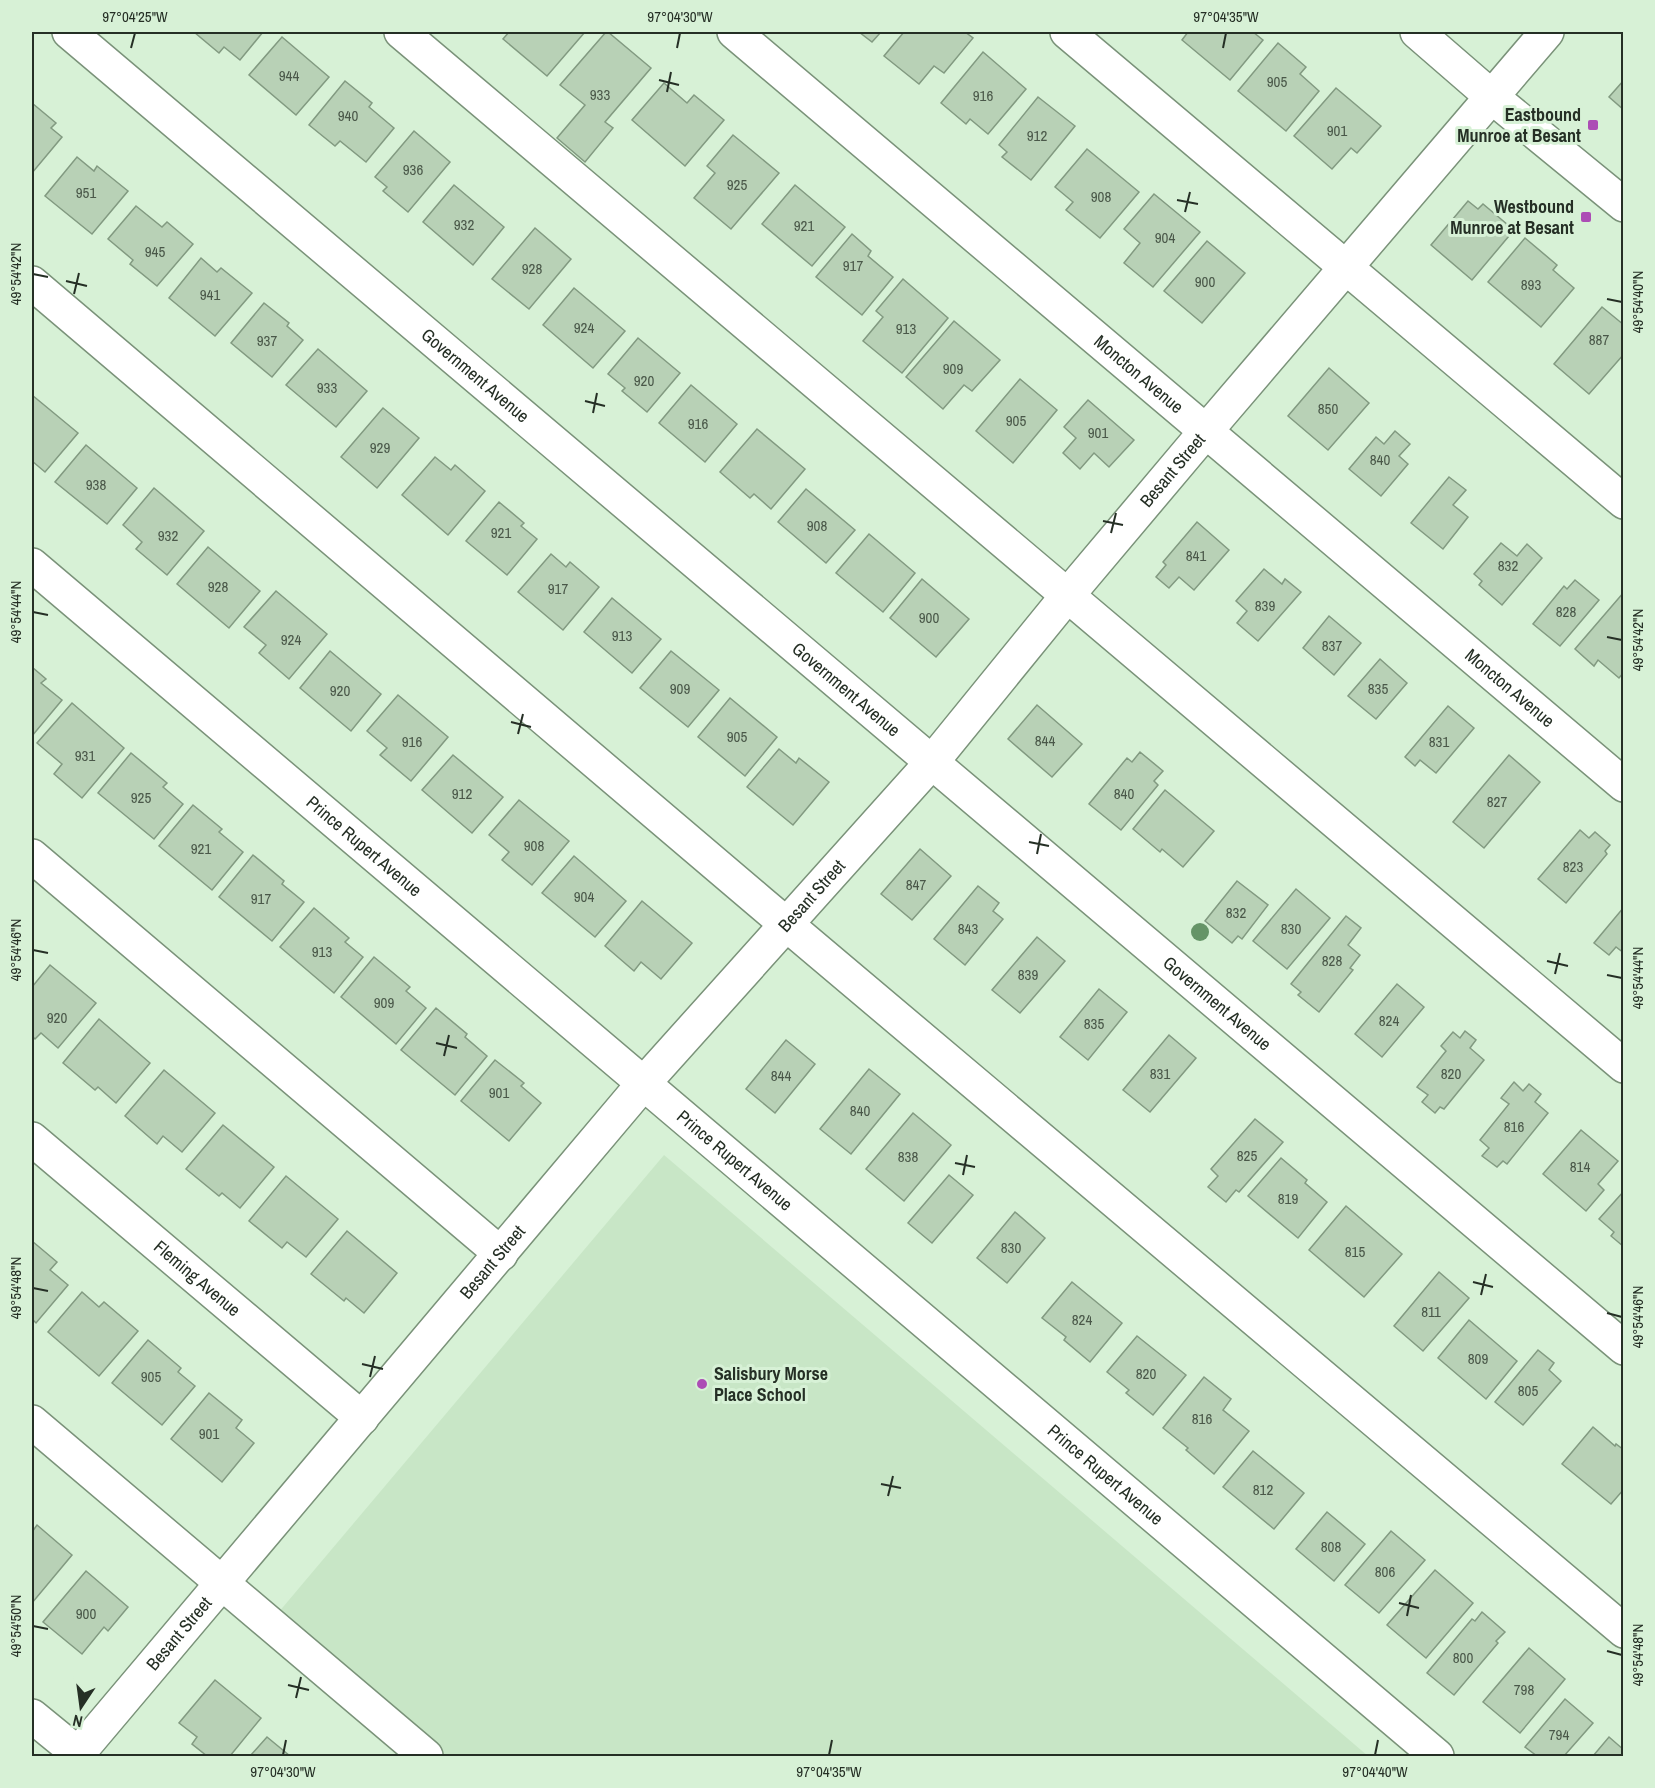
<svg xmlns="http://www.w3.org/2000/svg" width="1655" height="1788" viewBox="0 0 1655 1788" font-family="'Archivo Narrow',sans-serif">
  <style>
    .built { fill: #c8e6c6 }
    .building { fill: #b8d1b6; stroke: #829a81; stroke-width: 1.5 }
    .lines { fill: none; stroke-linecap: round; stroke-linejoin: round }
    .minor-casing { stroke: #7a9279; stroke-width: 36 }
    .minor { stroke: #fff; stroke-width: 33 }
    .tree { fill: #659467 }
    .ticks { fill: none; stroke: #252f25; stroke-width: 2 }
    .poi-dot { fill: #ac4db5; stroke: #d7f1d6; stroke-width: 2 }
    .labels { text-anchor: middle; stroke-width: 6; stroke-linejoin: round; paint-order: stroke }
    .number-label { font-size: 15px; fill: #4a5849 }
    .poi-label { font-size: 18px; font-weight: bold; fill: #252f25; stroke: #d7f1d6; text-anchor: end }
    .street-label { font-size: 18px; fill: #252f25; stroke: #d7f1d6 }
    .neatline { fill: none; stroke: #252f25; stroke-width: 2 }
    .ticks-label { font-size: 15px; text-anchor: middle; fill: #252f25 }
  </style>
  <rect width="100%" height="100%" fill="#d7f1d6"/>
  <polygon class="built" points="664,1155 1368,1756 447,1756 278,1613"/>
  <g class="building">
    <polygon points="194,32 263,32 240,60 224,47 219,53"/>
    <polygon points="509,32 585,32 547,76 503,39"/>
    <polygon points="606,32 608,32 651,68 605,122 613,128 585,162 557,138 585,105 560,85"/>
    <polygon points="859,32 881,32 872,42"/>
    <polygon points="904,32 965,32 973,38 944,73 934,66 919,84 884,56"/>
    <polygon points="1188,32 1253,32 1263,40 1230,80 1182,40"/>
    <polygon points="282,37 329,77 296,115 249,75"/>
    <polygon points="1278,43 1306,67 1300,74 1319,91 1286,131 1238,91"/>
    <polygon points="983,52 1026,89 988,134 970,119 966,124 941,103"/>
    <polygon points="1624,80 1624,110 1609,97"/>
    <polygon points="345,81 372,103 369,107 394,128 366,162 340,141 335,146 309,125"/>
    <polygon points="664,83 687,103 694,95 724,120 685,166 632,120"/>
    <polygon points="1336,88 1381,126 1357,153 1351,148 1332,169 1294,136"/>
    <polygon points="1038,97 1075,126 1031,180 1002,157 1007,152 999,145"/>
    <polygon points="32,103 56,123 51,128 62,137 32,173"/>
    <polygon points="414,131 450,162 408,212 383,191 387,187 375,177"/>
    <polygon points="733,135 779,173 731,229 694,198 715,173 707,166"/>
    <polygon points="1087,149 1139,192 1100,238 1066,210 1073,202 1055,187"/>
    <polygon points="77,157 94,171 97,166 128,191 92,234 45,196"/>
    <polygon points="454,185 504,227 473,265 423,222"/>
    <polygon points="795,185 845,227 812,266 762,224"/>
    <polygon points="1154,194 1200,232 1153,287 1124,263 1140,243 1124,229"/>
    <polygon points="1468,201 1478,209 1483,204 1514,230 1472,280 1431,245"/>
    <polygon points="136,206 162,227 167,222 193,244 157,286 130,264 133,260 108,239"/>
    <polygon points="535,228 571,259 529,309 492,279"/>
    <polygon points="852,234 871,251 868,256 893,277 862,315 816,277"/>
    <polygon points="1525,238 1557,265 1553,270 1574,288 1541,327 1488,282"/>
    <polygon points="1207,241 1245,273 1202,323 1164,291"/>
    <polygon points="201,258 217,272 221,268 252,293 215,336 169,298"/>
    <polygon points="903,279 948,318 902,373 863,341 883,317 876,311"/>
    <polygon points="574,288 625,331 593,368 543,325"/>
    <polygon points="264,303 289,323 287,326 303,340 272,377 231,343"/>
    <polygon points="1602,307 1624,325 1624,354 1589,394 1554,364"/>
    <polygon points="954,321 1000,360 972,391 964,385 943,409 906,377"/>
    <polygon points="638,338 680,373 647,412 622,391 625,388 608,374"/>
    <polygon points="318,349 367,391 336,427 286,385"/>
    <polygon points="1329,368 1369,403 1328,450 1288,416"/>
    <polygon points="1020,379 1057,410 1013,463 976,431"/>
    <polygon points="691,385 737,424 705,462 659,423"/>
    <polygon points="32,395 78,433 45,472 32,461"/>
    <polygon points="1088,400 1134,440 1109,467 1094,453 1080,469 1063,453 1076,438 1064,427"/>
    <polygon points="383,408 419,438 377,488 341,457"/>
    <polygon points="757,429 805,469 771,509 754,494 750,498 720,472"/>
    <polygon points="1395,431 1410,444 1399,456 1408,464 1381,496 1349,469 1376,437 1384,444"/>
    <polygon points="86,445 137,488 107,524 55,482"/>
    <polygon points="435,457 451,470 455,465 485,491 448,535 402,495"/>
    <polygon points="1449,477 1466,490 1453,505 1468,517 1443,549 1411,523"/>
    <polygon points="154,488 204,531 167,575 136,549 142,542 123,525"/>
    <polygon points="806,489 855,530 826,563 778,522"/>
    <polygon points="499,502 524,523 521,526 537,539 507,575 466,541"/>
    <polygon points="1197,522 1229,550 1194,590 1179,577 1169,588 1156,577 1166,565 1163,562"/>
    <polygon points="869,534 915,573 883,612 836,573"/>
    <polygon points="1501,543 1517,556 1527,544 1542,558 1502,605 1479,585 1482,581 1474,574"/>
    <polygon points="208,547 260,591 229,628 177,584"/>
    <polygon points="551,554 566,567 570,562 599,587 563,630 518,592"/>
    <polygon points="1264,569 1282,584 1285,579 1301,592 1258,641 1237,623 1247,611 1236,601"/>
    <polygon points="922,579 969,619 936,657 890,618"/>
    <polygon points="1575,580 1599,600 1560,646 1533,624 1564,586 1567,589"/>
    <polygon points="276,591 327,634 289,679 259,653 266,645 244,627"/>
    <polygon points="1624,592 1624,672 1619,678 1598,660 1594,666 1575,649"/>
    <polygon points="612,598 661,639 632,673 584,632"/>
    <polygon points="1329,616 1361,643 1334,675 1303,648"/>
    <polygon points="330,651 381,694 351,731 300,688"/>
    <polygon points="671,651 719,690 688,727 640,688"/>
    <polygon points="1380,659 1407,683 1376,719 1348,696"/>
    <polygon points="32,667 46,679 41,683 62,700 32,736"/>
    <polygon points="398,695 448,737 411,781 380,755 387,748 367,731"/>
    <polygon points="730,698 777,737 745,776 698,737"/>
    <polygon points="72,703 124,748 82,798 54,774 62,764 37,743"/>
    <polygon points="1037,705 1082,744 1052,777 1008,739"/>
    <polygon points="1448,706 1474,728 1436,773 1420,760 1415,766 1405,757"/>
    <polygon points="779,749 796,763 799,758 829,782 793,825 747,787"/>
    <polygon points="1140,752 1163,771 1154,781 1158,785 1121,830 1089,804 1127,758 1132,762"/>
    <polygon points="131,753 167,783 163,787 183,804 154,839 98,793"/>
    <polygon points="453,755 503,797 472,833 422,790"/>
    <polygon points="1509,755 1540,782 1484,848 1453,822"/>
    <polygon points="1165,790 1214,831 1183,867 1162,849 1160,852 1133,829"/>
    <polygon points="519,800 569,841 532,885 502,860 509,852 489,835"/>
    <polygon points="193,805 222,829 219,832 243,852 212,890 159,846"/>
    <polygon points="1580,830 1589,838 1595,832 1610,845 1605,851 1607,854 1566,903 1538,879"/>
    <polygon points="920,849 951,876 912,920 881,894"/>
    <polygon points="253,855 284,881 282,884 304,902 272,941 219,897"/>
    <polygon points="574,856 626,901 595,937 542,893"/>
    <polygon points="1237,881 1268,905 1242,939 1238,936 1232,943 1205,921"/>
    <polygon points="978,886 999,903 993,911 1003,919 965,965 934,939"/>
    <polygon points="1296,889 1330,918 1287,969 1253,941"/>
    <polygon points="642,901 692,943 661,979 641,962 634,971 605,946"/>
    <polygon points="1624,907 1624,953 1616,947 1609,955 1594,943"/>
    <polygon points="314,908 349,938 345,942 363,957 334,993 280,947"/>
    <polygon points="1346,916 1361,928 1348,945 1360,955 1350,968 1353,970 1319,1012 1298,995 1301,992 1291,984"/>
    <polygon points="1037,937 1065,961 1020,1013 992,990"/>
    <polygon points="374,957 410,987 406,991 426,1008 396,1044 341,997"/>
    <polygon points="50,965 96,1003 58,1048 41,1033 35,1039 32,1036 32,987"/>
    <polygon points="1397,984 1424,1007 1382,1057 1355,1034"/>
    <polygon points="1099,989 1127,1012 1088,1060 1060,1037"/>
    <polygon points="436,1008 467,1034 465,1037 487,1056 455,1095 401,1050"/>
    <polygon points="99,1019 150,1063 116,1103 98,1087 95,1090 63,1063"/>
    <polygon points="1465,1031 1476,1040 1470,1048 1484,1060 1444,1109 1440,1107 1435,1113 1422,1102 1428,1095 1417,1087 1446,1051 1441,1046 1453,1032 1460,1038"/>
    <polygon points="1169,1035 1196,1058 1150,1112 1123,1090"/>
    <polygon points="786,1040 815,1064 775,1113 746,1089"/>
    <polygon points="495,1060 524,1083 521,1086 541,1103 509,1141 461,1101"/>
    <polygon points="869,1069 900,1094 851,1154 820,1129"/>
    <polygon points="164,1070 215,1113 182,1152 163,1136 157,1144 125,1116"/>
    <polygon points="1514,1082 1523,1091 1529,1084 1541,1094 1535,1102 1548,1113 1507,1164 1503,1161 1497,1167 1482,1156 1489,1148 1480,1140 1509,1104 1501,1098"/>
    <polygon points="913,1113 951,1145 904,1201 866,1169"/>
    <polygon points="1255,1119 1283,1142 1239,1192 1236,1190 1226,1202 1208,1187 1218,1176 1211,1169"/>
    <polygon points="223,1125 274,1167 240,1208 222,1193 219,1196 186,1169"/>
    <polygon points="1581,1130 1618,1161 1598,1184 1604,1190 1586,1211 1543,1174"/>
    <polygon points="1281,1158 1307,1180 1305,1183 1327,1202 1298,1238 1248,1196"/>
    <polygon points="949,1175 973,1195 932,1243 908,1223"/>
    <polygon points="286,1176 338,1219 306,1257 287,1242 282,1248 249,1221"/>
    <polygon points="1624,1191 1624,1247 1611,1236 1614,1232 1599,1219"/>
    <polygon points="1346,1206 1402,1254 1364,1297 1309,1250"/>
    <polygon points="1015,1212 1045,1238 1007,1283 977,1258"/>
    <polygon points="347,1231 397,1273 364,1313 346,1298 344,1301 311,1274"/>
    <polygon points="32,1241 57,1262 50,1270 68,1285 36,1323 32,1319"/>
    <polygon points="1439,1272 1469,1298 1423,1351 1394,1326"/>
    <polygon points="1072,1282 1122,1323 1090,1362 1064,1340 1066,1337 1042,1318"/>
    <polygon points="82,1292 99,1307 104,1302 138,1331 99,1376 48,1332"/>
    <polygon points="1469,1320 1517,1361 1486,1399 1438,1358"/>
    <polygon points="1137,1336 1186,1375 1153,1415 1126,1393 1129,1390 1107,1372"/>
    <polygon points="148,1340 181,1368 178,1372 195,1386 162,1425 112,1383"/>
    <polygon points="1538,1350 1554,1363 1549,1370 1561,1381 1523,1425 1495,1402"/>
    <polygon points="1204,1377 1231,1399 1223,1410 1249,1431 1214,1474 1186,1450 1188,1448 1163,1428"/>
    <polygon points="209,1393 242,1420 236,1428 254,1443 222,1482 171,1439"/>
    <polygon points="1593,1427 1615,1446 1616,1444 1624,1450 1624,1489 1611,1504 1562,1464"/>
    <polygon points="1253,1451 1304,1493 1274,1529 1223,1487"/>
    <polygon points="1327,1512 1365,1544 1334,1581 1296,1549"/>
    <polygon points="37,1525 72,1555 32,1603 32,1532"/>
    <polygon points="1391,1531 1425,1560 1379,1613 1345,1585"/>
    <polygon points="1435,1570 1473,1603 1426,1658 1387,1625"/>
    <polygon points="86,1571 128,1607 108,1631 104,1627 82,1654 43,1622"/>
    <polygon points="1482,1612 1505,1632 1496,1641 1498,1643 1454,1695 1427,1673 1472,1619 1475,1621"/>
    <polygon points="1529,1648 1565,1679 1520,1733 1483,1702"/>
    <polygon points="215,1680 261,1718 230,1756 207,1756 192,1744 197,1737 179,1723"/>
    <polygon points="1565,1699 1593,1723 1564,1756 1537,1756 1525,1747"/>
    <polygon points="267,1737 290,1756 250,1756"/>
    <polygon points="1609,1737 1624,1750 1624,1756 1593,1756"/>
  </g>
  <g class="lines">
    <defs>
      <g id="minor">
        <path id="s1" d="M69,32L1624,1348"/>
        <polyline points="401,32 1624,1066"/>
        <path id="s2" d="M734,32L1624,785"/>
        <polyline points="1067,32 1624,502"/>
        <polyline points="1417,32 1492,97 1624,205"/>
        <polyline points="32,283 760,902 1624,1631"/>
        <path id="s3" d="M32,565L1437,1756"/>
        <polyline points="32,856 501,1254"/>
        <path id="s4" d="M32,1139L362,1418"/>
        <polyline points="32,1422 426,1756"/>
        <polyline points="32,1716 81,1756"/>
        <path id="s5" d="M76,1756L643,1084L932,762L1067,596L1206,431L1547,32"/>
      </g>
    </defs>
    <use href="#minor" class="minor-casing"/>
    <use href="#minor" class="minor"/>
  </g>
  <circle class="tree" cx="1200" cy="932" r="9"/>
  <path class="ticks" d="M131,48L135,33M677,48L680,33M1223,48L1226,33M659,80L679,85M667,92L671,72M1177,200L1198,204M1185,212L1190,192M33,274L48,277M66,281L87,286M74,294L79,273M1607,299L1622,302M585,401L605,406M593,413L597,393M1103,521L1123,525M1111,533L1116,513M33,612L48,615M1607,637L1622,640M511,722L531,727M518,734L523,714M1029,842L1049,846M1037,854L1041,834M33,950L48,953M1547,961L1568,966M1555,974L1560,953M1607,975L1622,978M436,1043L457,1048M444,1056L449,1035M955,1163L975,1167M963,1175L967,1155M1473,1282L1493,1287M33,1288L48,1291M1481,1295L1486,1274M1607,1313L1622,1317M362,1364L383,1369M370,1377L375,1356M881,1484L901,1488M888,1496L893,1476M1399,1603L1419,1608M1407,1616L1411,1595M33,1626L48,1629M1607,1651L1622,1655M288,1685L309,1690M296,1698L301,1677M283,1755L286,1740M829,1755L832,1740M1375,1755L1378,1740"/>
  <g class="poi-dot">
    <rect x="1587" y="119" width="12" height="12" rx="3"/>
    <rect x="1580" y="211" width="12" height="12" rx="3"/>
    <circle cx="702" cy="1384" r="6"/>
  </g>
  <g class="labels">
    <g class="number-label">
      <text x="289" y="81">944</text>
      <text x="1277" y="87">905</text>
      <text x="600" y="100">933</text>
      <text x="983" y="101">916</text>
      <text x="348" y="121">940</text>
      <text x="1337" y="136">901</text>
      <text x="1037" y="141">912</text>
      <text x="413" y="175">936</text>
      <text x="737" y="190">925</text>
      <text x="86" y="198">951</text>
      <text x="1101" y="202">908</text>
      <text x="464" y="230">932</text>
      <text x="804" y="231">921</text>
      <text x="1165" y="243">904</text>
      <text x="155" y="257">945</text>
      <text x="853" y="271">917</text>
      <text x="532" y="274">928</text>
      <text x="1205" y="287">900</text>
      <text x="1531" y="290">893</text>
      <text x="210" y="300">941</text>
      <text x="584" y="333">924</text>
      <text x="906" y="334">913</text>
      <text x="1599" y="345">887</text>
      <text x="267" y="346">937</text>
      <text x="953" y="374">909</text>
      <text x="644" y="386">920</text>
      <text x="327" y="393">933</text>
      <text x="1328" y="414">850</text>
      <text x="1016" y="426">905</text>
      <text x="698" y="429">916</text>
      <text x="1098" y="438">901</text>
      <text x="380" y="453">929</text>
      <text x="1380" y="465">840</text>
      <text x="96" y="490">938</text>
      <text x="817" y="531">908</text>
      <text x="501" y="538">921</text>
      <text x="168" y="541">932</text>
      <text x="1196" y="561">841</text>
      <text x="1508" y="571">832</text>
      <text x="218" y="592">928</text>
      <text x="558" y="594">917</text>
      <text x="1265" y="611">839</text>
      <text x="1566" y="617">828</text>
      <text x="929" y="623">900</text>
      <text x="622" y="641">913</text>
      <text x="291" y="645">924</text>
      <text x="1332" y="651">837</text>
      <text x="680" y="694">909</text>
      <text x="1378" y="694">835</text>
      <text x="340" y="696">920</text>
      <text x="737" y="742">905</text>
      <text x="1045" y="746">844</text>
      <text x="412" y="747">916</text>
      <text x="1439" y="747">831</text>
      <text x="85" y="761">931</text>
      <text x="462" y="799">912</text>
      <text x="1124" y="799">840</text>
      <text x="141" y="803">925</text>
      <text x="1497" y="807">827</text>
      <text x="534" y="851">908</text>
      <text x="201" y="854">921</text>
      <text x="1573" y="872">823</text>
      <text x="916" y="890">847</text>
      <text x="584" y="902">904</text>
      <text x="261" y="904">917</text>
      <text x="1236" y="918">832</text>
      <text x="968" y="934">843</text>
      <text x="1291" y="934">830</text>
      <text x="322" y="957">913</text>
      <text x="1332" y="966">828</text>
      <text x="1028" y="980">839</text>
      <text x="384" y="1008">909</text>
      <text x="57" y="1023">920</text>
      <text x="1389" y="1026">824</text>
      <text x="1094" y="1029">835</text>
      <text x="1160" y="1079">831</text>
      <text x="1451" y="1079">820</text>
      <text x="781" y="1081">844</text>
      <text x="499" y="1098">901</text>
      <text x="860" y="1116">840</text>
      <text x="1514" y="1132">816</text>
      <text x="1247" y="1161">825</text>
      <text x="908" y="1162">838</text>
      <text x="1580" y="1172">814</text>
      <text x="1288" y="1204">819</text>
      <text x="1011" y="1253">830</text>
      <text x="1355" y="1257">815</text>
      <text x="1431" y="1317">811</text>
      <text x="1082" y="1325">824</text>
      <text x="1478" y="1364">809</text>
      <text x="1146" y="1379">820</text>
      <text x="151" y="1382">905</text>
      <text x="1528" y="1396">805</text>
      <text x="1202" y="1424">816</text>
      <text x="209" y="1439">901</text>
      <text x="1263" y="1495">812</text>
      <text x="1331" y="1552">808</text>
      <text x="1385" y="1577">806</text>
      <text x="86" y="1619">900</text>
      <text x="1463" y="1663">800</text>
      <text x="1524" y="1695">798</text>
      <text x="1559" y="1740">794</text>
    </g>
    <g class="poi-label">
      <text x="1581" y="121">Eastbound<tspan x="1581" dy="21">Munroe at Besant</tspan></text>
      <text x="1574" y="213">Westbound<tspan x="1574" dy="21">Munroe at Besant</tspan></text>
      <text x="714" y="1380" text-anchor="start">Salisbury Morse<tspan x="714" dy="21">Place School</tspan></text>
    </g>
    <g class="street-label">
      <text dy="6" stroke="none"><textPath href="#s2" startOffset="530">Moncton Avenue</textPath></text>
      <text dy="6" stroke="none"><textPath href="#s1" startOffset="532">Government Avenue</textPath></text>
      <text dy="6" stroke="none"><textPath href="#s5" startOffset="1690">Besant Street</textPath></text>
      <text dy="6" stroke="none"><textPath href="#s2" startOffset="1016">Moncton Avenue</textPath></text>
      <text dy="6" stroke="none"><textPath href="#s1" startOffset="1018">Government Avenue</textPath></text>
      <text dy="6" stroke="none"><textPath href="#s3" startOffset="435">Prince Rupert Avenue</textPath></text>
      <text dy="6" stroke="none"><textPath href="#s5" startOffset="1132">Besant Street</textPath></text>
      <text dy="6" stroke="none"><textPath href="#s1" startOffset="1504">Government Avenue</textPath></text>
      <text dy="6" stroke="none"><textPath href="#s3" startOffset="921">Prince Rupert Avenue</textPath></text>
      <text dy="6" stroke="none"><textPath href="#s5" startOffset="646">Besant Street</textPath></text>
      <text dy="6" stroke="none"><textPath href="#s4" startOffset="216">Fleming Avenue</textPath></text>
      <text dy="6" stroke="none"><textPath href="#s3" startOffset="1407">Prince Rupert Avenue</textPath></text>
      <text dy="6" stroke="none"><textPath href="#s5" startOffset="160">Besant Street</textPath></text>
    </g>
  </g>
  <rect width="1655" height="1788" fill="none" stroke="#d7f1d6" stroke-width="66"/>
  <g transform="translate(81 1707) rotate(193)" stroke="#d7f1d6" stroke-width="4.5" paint-order="stroke">
  <path d="M0-4.5L10 22L0 15L-10 22Z" fill="#252f25"/>
  <text y="-9" font-size="16" font-weight="bold" text-anchor="middle" fill="#252f25">N</text>
  </g>
  <rect x="33" y="33" width="1589" height="1722" class="neatline"/>
  <g class="ticks-label">
    <text x="135" y="22">97°04'25"W</text>
    <text x="680" y="22">97°04'30"W</text>
    <text x="1226" y="22">97°04'35"W</text>
    <text transform="translate(16 274) rotate(-90)" y="5">49°54'42"N</text>
    <text transform="translate(1638 302) rotate(-90)" y="5">49°54'40"N</text>
    <text transform="translate(16 612) rotate(-90)" y="5">49°54'44"N</text>
    <text transform="translate(1638 640) rotate(-90)" y="5">49°54'42"N</text>
    <text transform="translate(16 950) rotate(-90)" y="5">49°54'46"N</text>
    <text transform="translate(1638 978) rotate(-90)" y="5">49°54'44"N</text>
    <text transform="translate(16 1288) rotate(-90)" y="5">49°54'48"N</text>
    <text transform="translate(1638 1317) rotate(-90)" y="5">49°54'46"N</text>
    <text transform="translate(16 1626) rotate(-90)" y="5">49°54'50"N</text>
    <text transform="translate(1638 1655) rotate(-90)" y="5">49°54'48"N</text>
    <text x="283" y="1777">97°04'30"W</text>
    <text x="829" y="1777">97°04'35"W</text>
    <text x="1375" y="1777">97°04'40"W</text>
  </g>
</svg>
